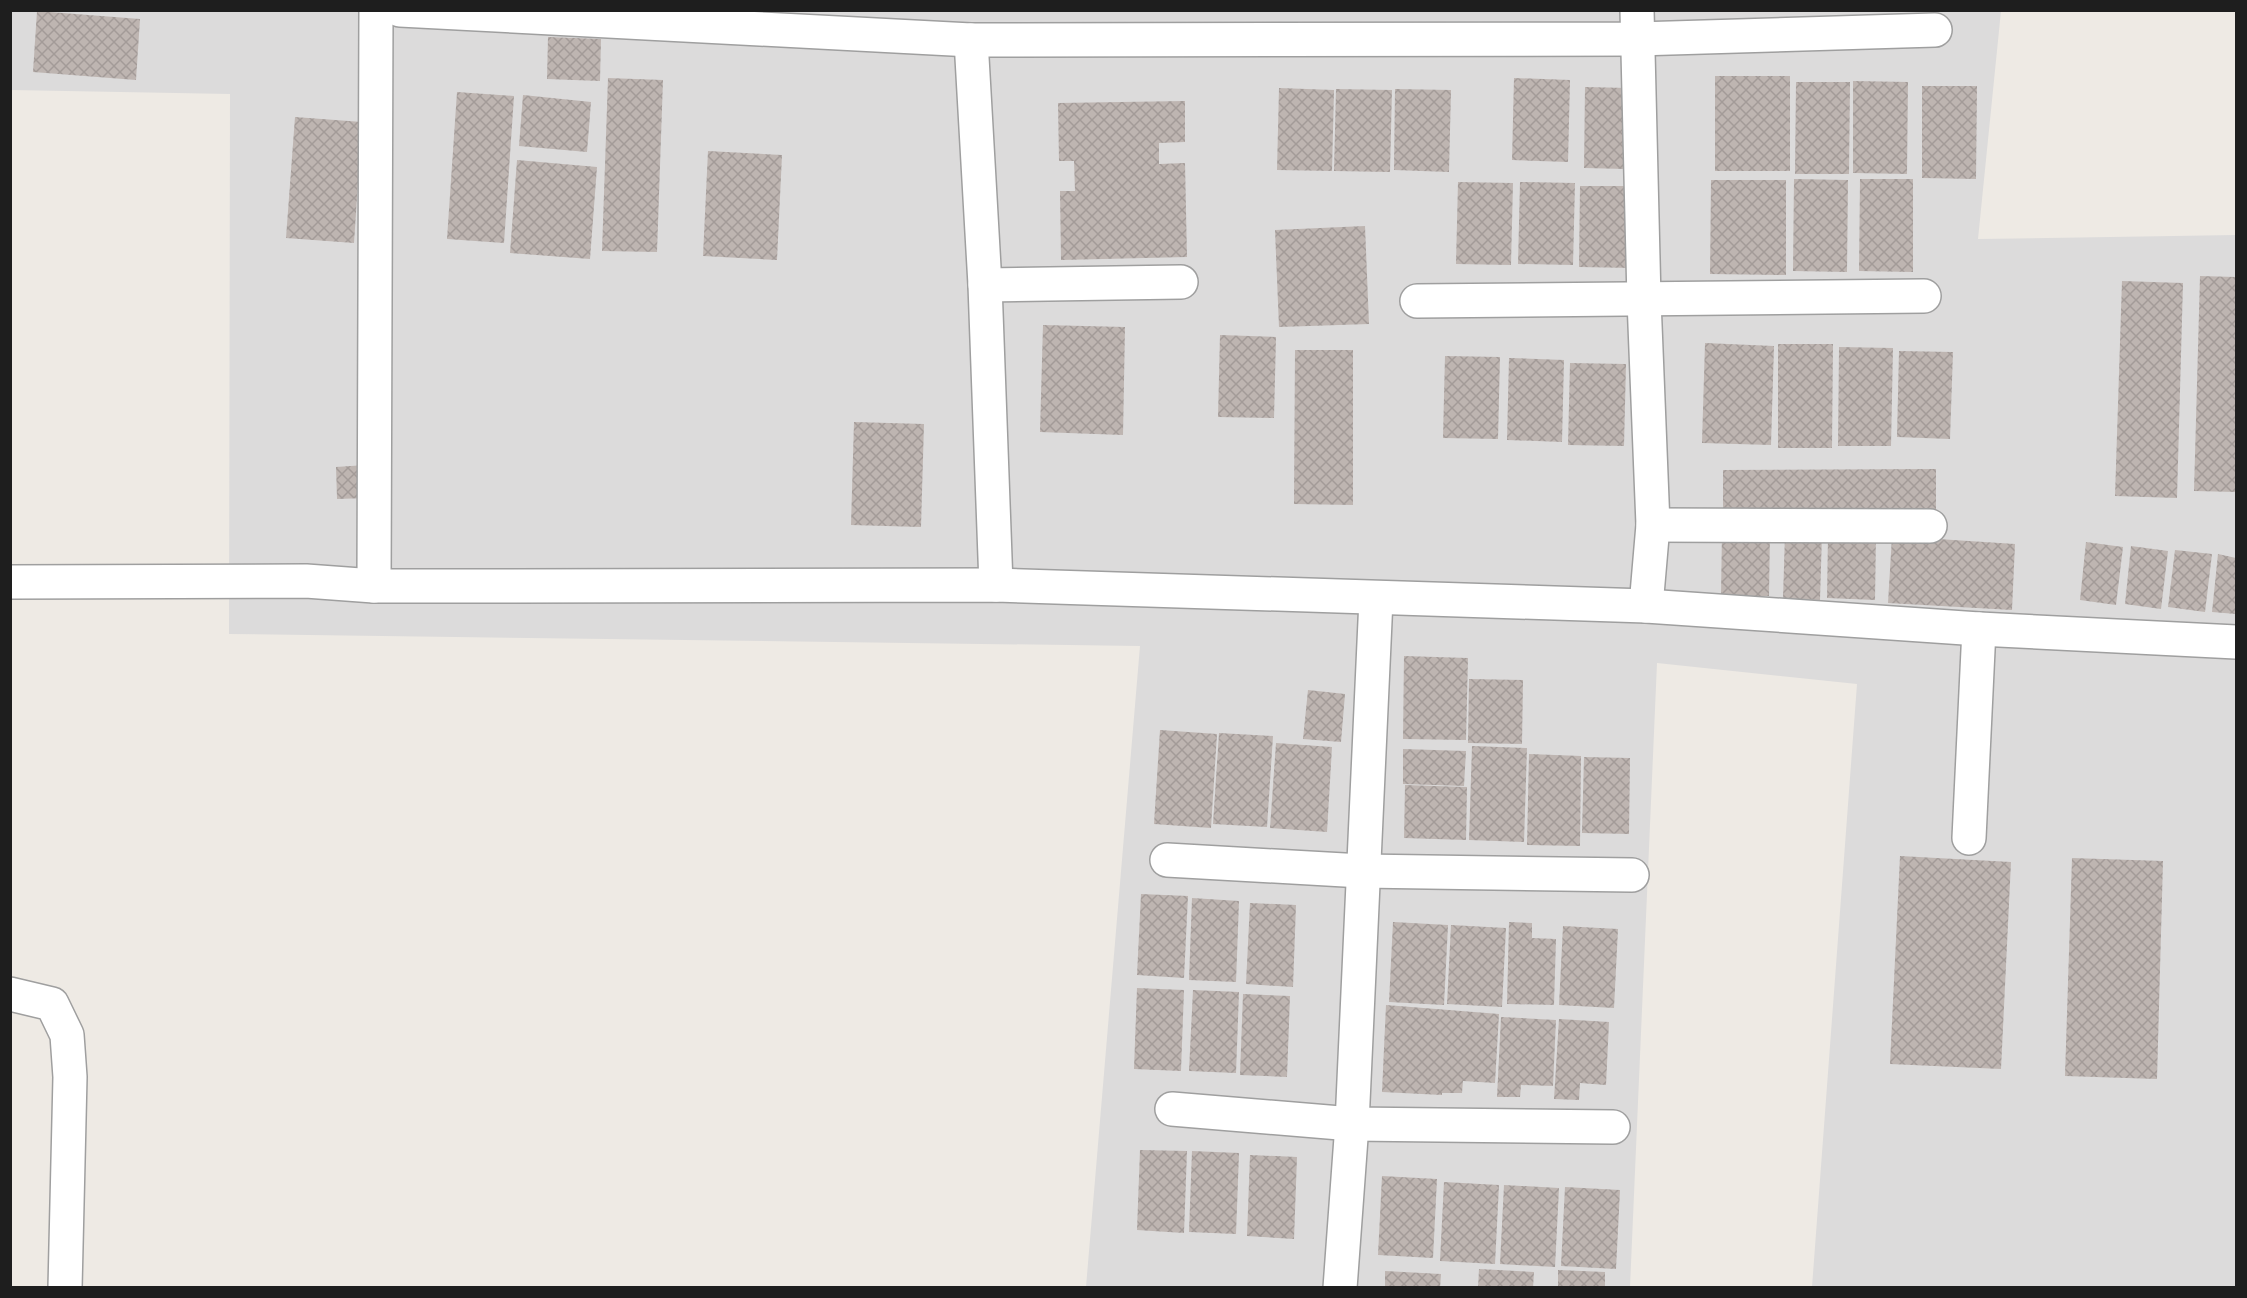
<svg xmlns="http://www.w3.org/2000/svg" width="2247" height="1298" viewBox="0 0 2247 1298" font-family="Manrope,sans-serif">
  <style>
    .residential { fill: #dcdbdb }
    .building { fill: url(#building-cross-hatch) }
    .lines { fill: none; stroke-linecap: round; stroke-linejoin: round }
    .minor-casing { stroke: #9f9f9f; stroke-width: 36 }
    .minor { stroke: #fff; stroke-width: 33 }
  </style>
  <defs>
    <pattern id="building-cross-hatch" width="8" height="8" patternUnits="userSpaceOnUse" patternTransform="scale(1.5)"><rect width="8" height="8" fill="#beb5b1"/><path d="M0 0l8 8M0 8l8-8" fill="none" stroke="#a39b98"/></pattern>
  </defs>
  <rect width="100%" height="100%" fill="#eeeae4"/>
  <polygon class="residential" points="11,10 2001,11 1978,239 2236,235 2236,1287 1812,1287 1857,684 1657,663 1630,1287 1086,1287 1140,646 229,634 230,94 11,90"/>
  <g class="building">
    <polygon points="37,11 140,19 136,80 33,72"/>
    <polygon points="548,37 601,39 600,81 547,79"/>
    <rect x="1715" y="76" width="75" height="95"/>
    <polygon points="608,78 663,80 657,252 602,251"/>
    <polygon points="1514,78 1570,80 1568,162 1512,160"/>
    <polygon points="1853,81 1908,82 1907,174 1853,173"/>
    <polygon points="1796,82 1850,82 1849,174 1795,174"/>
    <polygon points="1922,86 1977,86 1976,179 1922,178"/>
    <polygon points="1585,87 1628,88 1626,169 1584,168"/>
    <polygon points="1279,88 1334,90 1332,171 1277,170"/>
    <polygon points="1336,89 1392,90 1390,172 1334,171"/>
    <polygon points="1395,89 1451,90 1449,172 1394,170"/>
    <polygon points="457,92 514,96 504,243 447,239"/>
    <polygon points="523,95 591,102 587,152 519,146"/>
    <polygon points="1185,101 1185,142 1159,143 1159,164 1185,163 1187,257 1061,260 1060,191 1075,191 1074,161 1059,161 1058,103"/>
    <polygon points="295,117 362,122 354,243 286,238"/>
    <polygon points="708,151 782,155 777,260 703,256"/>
    <polygon points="517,160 597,167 590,259 510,253"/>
    <polygon points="1794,179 1848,180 1847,272 1793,271"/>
    <polygon points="1860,179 1913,179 1913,272 1859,271"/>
    <polygon points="1711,180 1786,180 1786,275 1710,274"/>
    <polygon points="1458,182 1513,183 1511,265 1456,264"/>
    <polygon points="1520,182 1575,183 1573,265 1518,264"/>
    <polygon points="1580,186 1633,186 1633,268 1579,267"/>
    <polygon points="1365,226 1369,324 1279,327 1275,230"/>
    <polygon points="2200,276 2236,277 2236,492 2194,491"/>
    <polygon points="2122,281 2183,283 2177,498 2115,496"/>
    <polygon points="1043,325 1125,327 1123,435 1040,432"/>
    <polygon points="1220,335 1276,337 1274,418 1218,417"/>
    <polygon points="1705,343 1774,346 1771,445 1702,443"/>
    <polygon points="1778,344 1833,344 1832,448 1778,448"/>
    <polygon points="1839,347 1893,348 1891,446 1838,446"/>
    <polygon points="1295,350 1353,350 1353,505 1294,504"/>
    <polygon points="1899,351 1953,352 1950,439 1897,437"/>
    <polygon points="1445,356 1500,357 1498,439 1443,438"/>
    <polygon points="1509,358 1564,360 1562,442 1507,440"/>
    <polygon points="1570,363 1626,364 1624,446 1568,445"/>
    <polygon points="854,422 924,424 921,527 851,525"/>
    <polygon points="366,465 367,498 337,499 336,467"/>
    <polygon points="1936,469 1936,515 1723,516 1723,470"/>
    <polygon points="1722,531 1770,532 1769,596 1721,596"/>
    <polygon points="1785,533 1822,534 1820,600 1783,599"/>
    <polygon points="1828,534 1876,534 1875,600 1827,598"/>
    <polygon points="1892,536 2015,544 2012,610 1888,603"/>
    <polygon points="2086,542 2123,547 2116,605 2080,600"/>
    <polygon points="2131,546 2168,551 2161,609 2125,604"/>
    <polygon points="2175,550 2212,554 2205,612 2168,607"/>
    <polygon points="2218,554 2236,558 2236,614 2212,612"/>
    <polygon points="1404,656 1468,658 1466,740 1403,739"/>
    <polygon points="1469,679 1523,680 1522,744 1468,743"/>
    <polygon points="1308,690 1345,694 1341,742 1303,739"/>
    <polygon points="1160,730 1217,734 1211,828 1154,824"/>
    <polygon points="1219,733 1273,736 1267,827 1213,824"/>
    <polygon points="1276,743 1332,747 1327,832 1270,828"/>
    <polygon points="1472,746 1527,748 1524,842 1469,840"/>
    <polygon points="1403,749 1466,751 1464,786 1403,784"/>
    <polygon points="1529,754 1581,756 1580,846 1527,845"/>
    <polygon points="1584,757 1630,758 1629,834 1582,833"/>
    <polygon points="1405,785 1467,787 1466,840 1404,838"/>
    <polygon points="1900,856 2011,862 2001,1069 1890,1064"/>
    <polygon points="2072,858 2163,861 2157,1079 2065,1076"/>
    <polygon points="1141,894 1188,896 1184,978 1137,975"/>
    <polygon points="1192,898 1239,901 1236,982 1189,980"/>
    <polygon points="1250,903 1296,905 1293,987 1246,984"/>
    <polygon points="1393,922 1448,925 1444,1005 1389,1002"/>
    <polygon points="1509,922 1532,923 1532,938 1556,939 1554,1005 1507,1004"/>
    <polygon points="1451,925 1506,928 1502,1007 1447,1004"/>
    <polygon points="1563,926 1618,929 1614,1008 1559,1005"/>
    <polygon points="1137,988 1184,990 1181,1071 1134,1069"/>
    <polygon points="1193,990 1239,992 1236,1073 1189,1071"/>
    <polygon points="1243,994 1290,996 1287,1077 1240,1075"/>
    <polygon points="1386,1005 1499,1014 1495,1083 1463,1081 1462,1093 1442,1093 1442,1095 1382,1092"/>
    <polygon points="1501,1017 1556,1020 1553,1086 1521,1085 1520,1097 1497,1097"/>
    <polygon points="1559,1019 1609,1022 1606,1085 1580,1083 1579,1100 1554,1099"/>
    <polygon points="1140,1150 1187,1151 1184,1233 1137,1230"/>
    <polygon points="1192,1151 1239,1153 1236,1234 1189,1232"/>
    <polygon points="1250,1155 1297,1157 1294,1239 1247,1236"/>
    <polygon points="1382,1176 1437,1179 1433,1258 1378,1255"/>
    <polygon points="1444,1182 1499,1185 1495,1264 1440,1261"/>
    <polygon points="1504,1185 1559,1188 1555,1267 1500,1264"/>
    <polygon points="1565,1187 1620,1190 1616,1269 1561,1266"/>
    <polygon points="1479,1269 1534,1272 1533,1288 1478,1288"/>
    <polygon points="1558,1270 1605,1272 1605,1288 1558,1288"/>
    <polygon points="1385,1271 1441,1274 1440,1288 1385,1288"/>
  </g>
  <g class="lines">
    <defs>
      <g id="minor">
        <polyline points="400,10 971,40"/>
        <polyline points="1637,10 1644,300 1653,525 1646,606"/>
        <polyline points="985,285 1181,282"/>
        <polyline points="1417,301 1924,296"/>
        <polyline points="1653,525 1930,526"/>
        <polyline points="10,582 306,581 374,586 513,586 996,585 1646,606 1979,629 2236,642"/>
        <polyline points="996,585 985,285 971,40 1637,39 1935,30"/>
        <polyline points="374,586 376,10"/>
        <polyline points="1969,838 1979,629"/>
        <polyline points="1167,860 1362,871 1632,875"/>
        <polyline points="10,994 52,1004 67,1035 70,1077 65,1288"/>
        <polyline points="1172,1109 1352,1124 1613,1127"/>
        <polyline points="1340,1288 1352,1124 1376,599"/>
      </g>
    </defs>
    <use href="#minor" class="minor-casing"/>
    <use href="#minor" class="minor"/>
  </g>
  <rect width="2247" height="1298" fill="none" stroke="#1e1e1e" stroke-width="24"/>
</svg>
